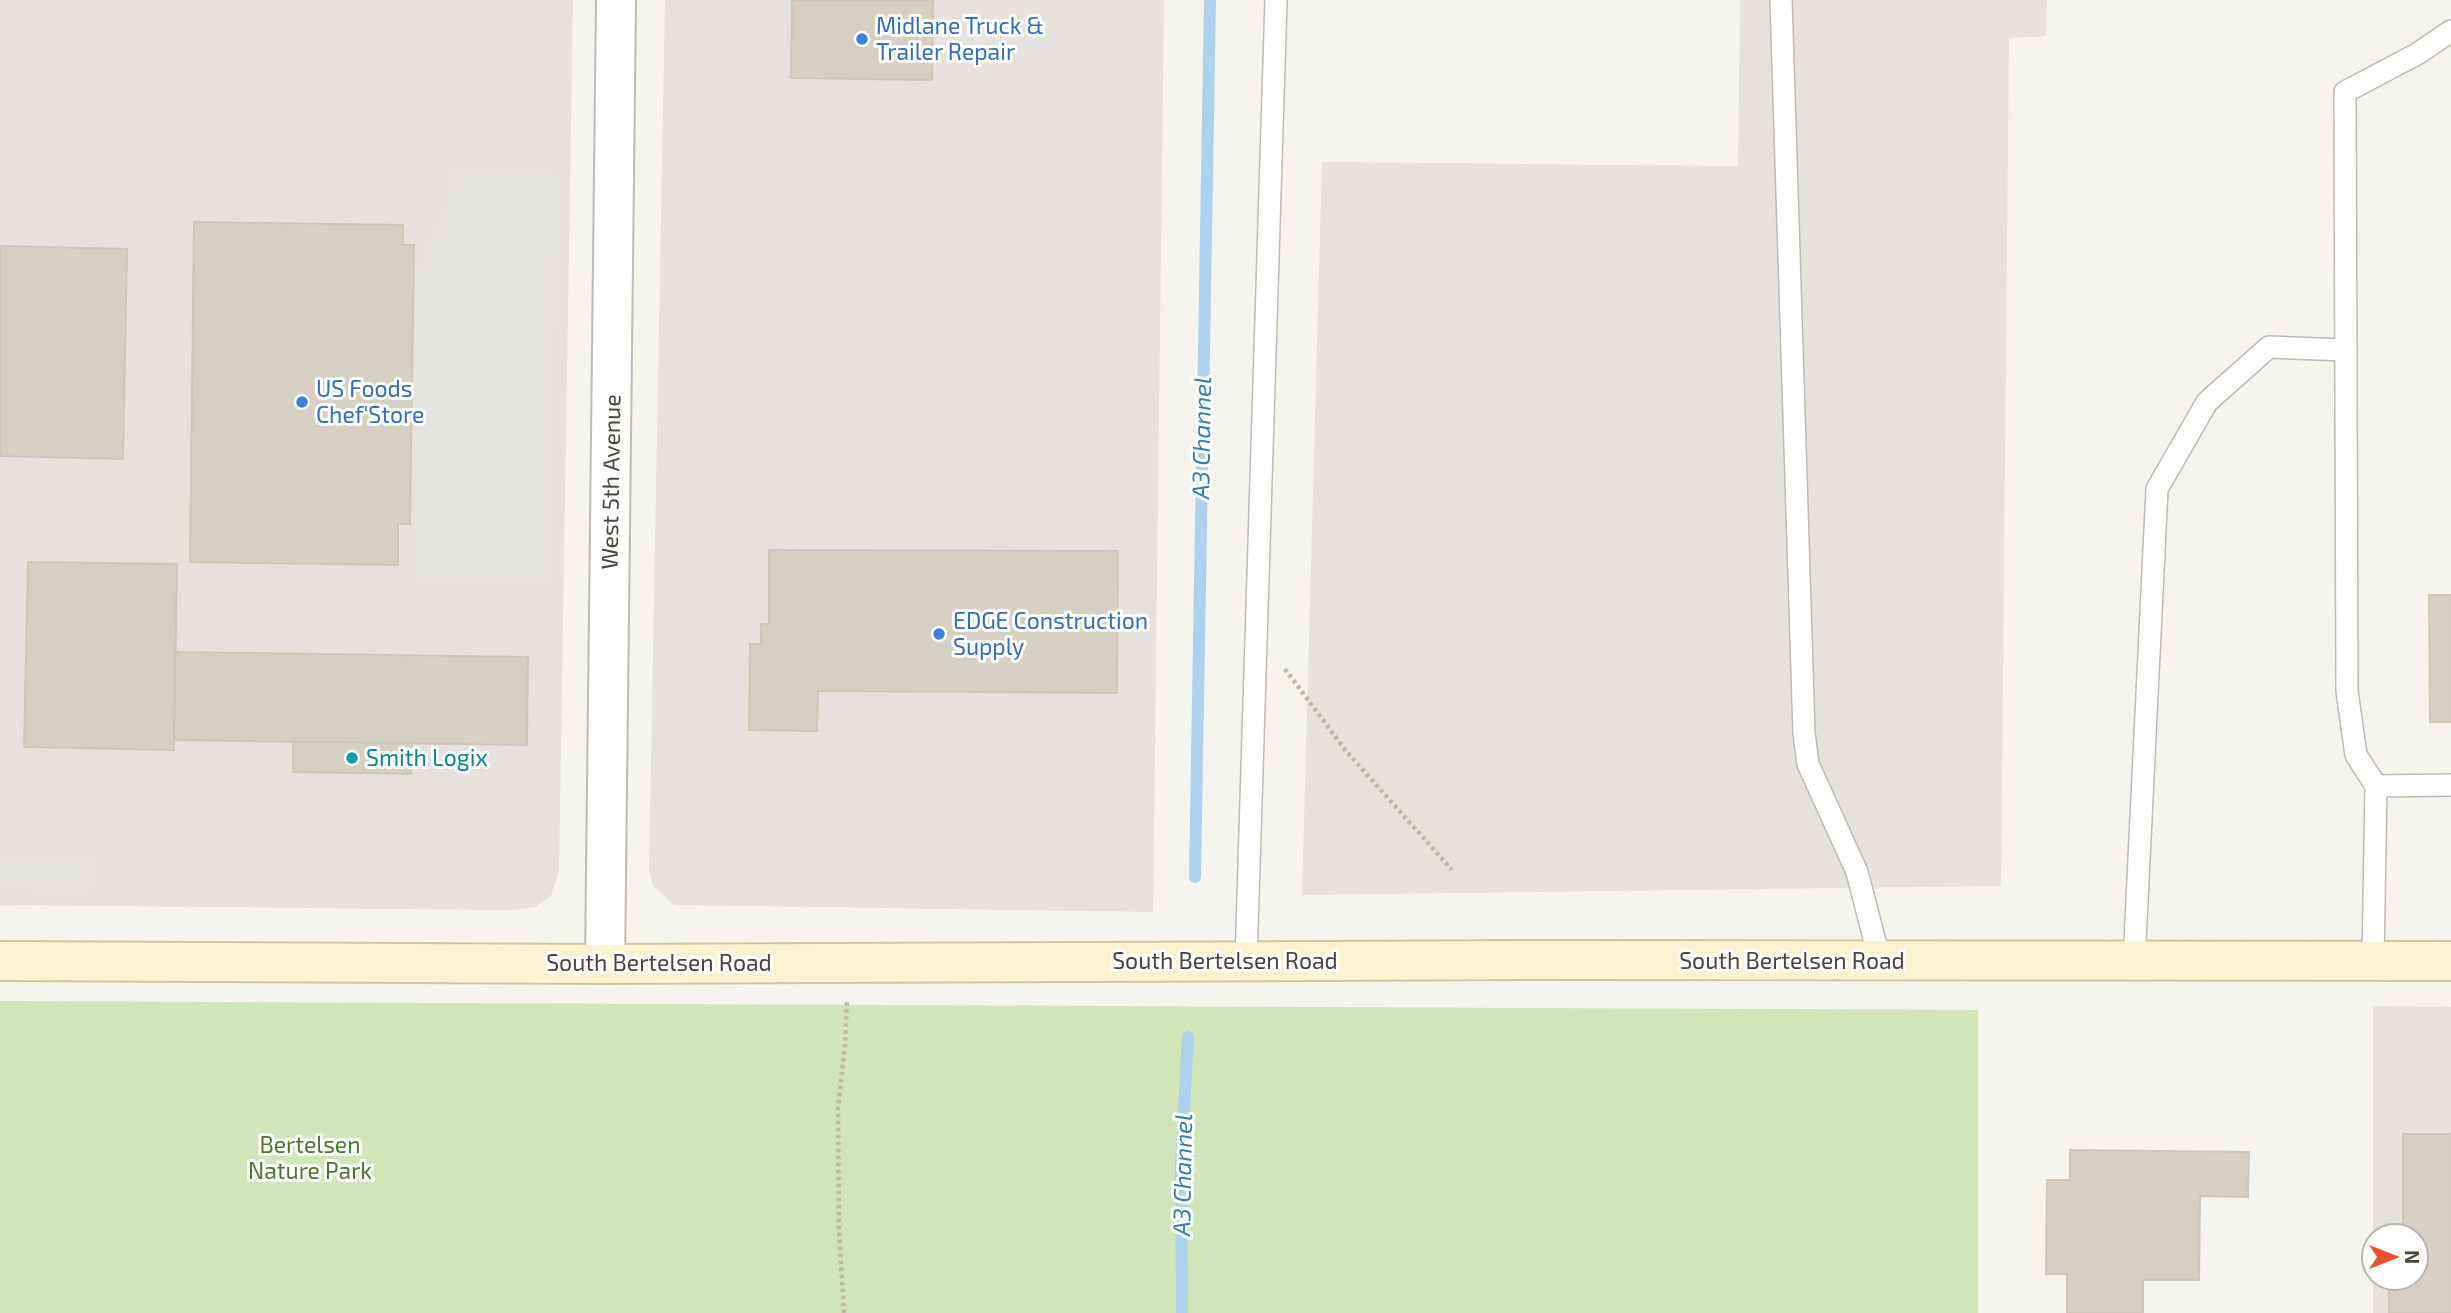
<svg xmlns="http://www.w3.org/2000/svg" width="2451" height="1313" viewBox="0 0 2451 1313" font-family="'Exo 2',sans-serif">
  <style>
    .industrial { fill: #e5e2de; fill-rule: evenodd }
    .green { fill: #d0e6b9 }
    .parking { fill: #e5e3e0 }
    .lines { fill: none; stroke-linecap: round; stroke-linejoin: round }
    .stream { stroke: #aed1ed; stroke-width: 12 }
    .building { fill: #d6cfc3; stroke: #d1c7b6; stroke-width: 2 }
    .lane-casing { stroke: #c0bbaf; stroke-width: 24 }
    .street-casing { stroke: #c0bbaf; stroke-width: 42 }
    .secondary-casing { stroke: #d2c69f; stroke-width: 42 }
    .path { stroke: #c1b7a2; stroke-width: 4.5; stroke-dasharray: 3.5 3.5; stroke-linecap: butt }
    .lane { stroke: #fff; stroke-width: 21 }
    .street { stroke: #fff; stroke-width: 38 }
    .secondary { stroke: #fbf2d1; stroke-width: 38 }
    .shop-dot { fill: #3f7fe0; stroke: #fff; stroke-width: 2.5 }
    .culture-dot { fill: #0f9aa8; stroke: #fff; stroke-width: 2.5 }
    .labels { text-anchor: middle; stroke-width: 6; stroke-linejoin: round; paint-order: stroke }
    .shop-label { font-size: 23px; fill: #366cbe; stroke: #fff; text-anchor: start }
    .street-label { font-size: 23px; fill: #4a443a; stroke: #fff }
    .culture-label { font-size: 23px; fill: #0d838f; stroke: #fff; text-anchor: start }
    .park-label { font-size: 23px; fill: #497930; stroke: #fff }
    .water-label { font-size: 24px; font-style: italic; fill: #397ab0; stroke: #fff }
  </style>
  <rect width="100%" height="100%" fill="#f5f3ed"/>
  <g class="industrial">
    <polygon points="0,0 573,0 559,871 551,896 535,907 513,910 0,905"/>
    <polygon points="665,0 1164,0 1153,912 674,905 653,886 649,869"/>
    <polygon points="1740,0 2047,0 2046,36 2009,38 2001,886 1302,895 1322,162 1738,166"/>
    <path d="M2373,1006L2451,1007V1313H2373ZM2374,1236H2416V1278H2374Z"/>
  </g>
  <polygon class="green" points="0,1001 1978,1010 1978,1313 0,1313"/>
  <g class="parking">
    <polygon points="450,173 556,173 549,569 544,585 415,583 417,272 450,200"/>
    <polygon points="0,856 94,856 94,890 0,889"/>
  </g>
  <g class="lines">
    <g class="stream">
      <polyline points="1195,877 1210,0"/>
      <polyline points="1182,1313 1181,1163 1188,1037"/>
    </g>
  </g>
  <g class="building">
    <polygon points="792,0 933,0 932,80 791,78"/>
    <polygon points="194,222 403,225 403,245 414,245 410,524 398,524 398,565 190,562"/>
    <polygon points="0,246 127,249 123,459 0,456"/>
    <polygon points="769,550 1118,551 1117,693 818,691 817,731 749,730 750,644 761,644 761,624 769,624"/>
    <polygon points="28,562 177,564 174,750 24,747"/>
    <polygon points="2429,595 2451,595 2451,722 2430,722"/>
    <polygon points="175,652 528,657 527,745 174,740"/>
    <polygon points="293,742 412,743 411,774 293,772"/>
    <polygon points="2403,1134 2451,1134 2451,1313 2389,1313 2389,1278 2416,1278 2416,1236 2403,1236"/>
    <polygon points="2070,1150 2249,1152 2248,1197 2200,1196 2199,1280 2143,1280 2143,1313 2067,1313 2067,1274 2046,1274 2047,1180 2070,1180"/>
  </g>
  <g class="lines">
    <defs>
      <g id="lane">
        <polyline points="1781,0 1804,733 1808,764 1857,872 1880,961"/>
        <polyline points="2451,31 2417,54 2345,92 2347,691 2356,755 2376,786 2451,785"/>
        <polyline points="1246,961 1276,0"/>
        <polyline points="2134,962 2157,489 2207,402 2269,347 2346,350"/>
        <polyline points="2373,962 2376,786"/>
      </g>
      <polyline id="street" points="605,964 616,0"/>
      <polyline id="secondary" points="0,961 605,964 1537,960 2451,961"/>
    </defs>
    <use href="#lane" class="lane-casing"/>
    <use href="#street" class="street-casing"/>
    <use href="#secondary" class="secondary-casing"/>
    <g class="path">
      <polyline points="1285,669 1346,751 1452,870"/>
      <polyline points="844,1313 839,1229 838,1108 845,1045 847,1000"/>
    </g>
    <use href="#lane" class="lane"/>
    <use href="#street" class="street"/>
    <use href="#secondary" class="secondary"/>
  </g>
  <g class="shop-dot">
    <circle cx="862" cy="39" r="7"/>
    <circle cx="302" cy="402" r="7"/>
    <circle cx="939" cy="634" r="7"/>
  </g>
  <circle class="culture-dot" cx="352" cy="758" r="7"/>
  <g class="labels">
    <g class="shop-label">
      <text x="876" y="34">Midlane Truck &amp;<tspan x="876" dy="26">Trailer Repair</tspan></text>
      <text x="316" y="397">US Foods<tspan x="316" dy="26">Chef'Store</tspan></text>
      <text x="953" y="629">EDGE Construction<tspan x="953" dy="26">Supply</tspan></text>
    </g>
    <g class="street-label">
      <text transform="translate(611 482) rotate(-89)" y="8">West 5th Avenue</text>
      <text x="1225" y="969">South Bertelsen Road</text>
      <text x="1792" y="969">South Bertelsen Road</text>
      <text x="659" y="971">South Bertelsen Road</text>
    </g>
    <g class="culture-label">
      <text x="366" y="766">Smith Logix</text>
    </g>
    <g class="park-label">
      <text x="310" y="1153">Bertelsen<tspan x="310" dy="26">Nature Park</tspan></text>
    </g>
    <g class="water-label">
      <text transform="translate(1202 438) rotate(-89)" y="8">A3 Channel</text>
      <text transform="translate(1183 1175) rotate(-89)" y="8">A3 Channel</text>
    </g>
  </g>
  <g transform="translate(2395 1257) rotate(90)"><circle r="33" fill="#ffffff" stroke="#b7b4b0" stroke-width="2"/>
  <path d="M0-5L12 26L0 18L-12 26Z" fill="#ec502d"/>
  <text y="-10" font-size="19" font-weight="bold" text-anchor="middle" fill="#4a443a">N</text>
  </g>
</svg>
